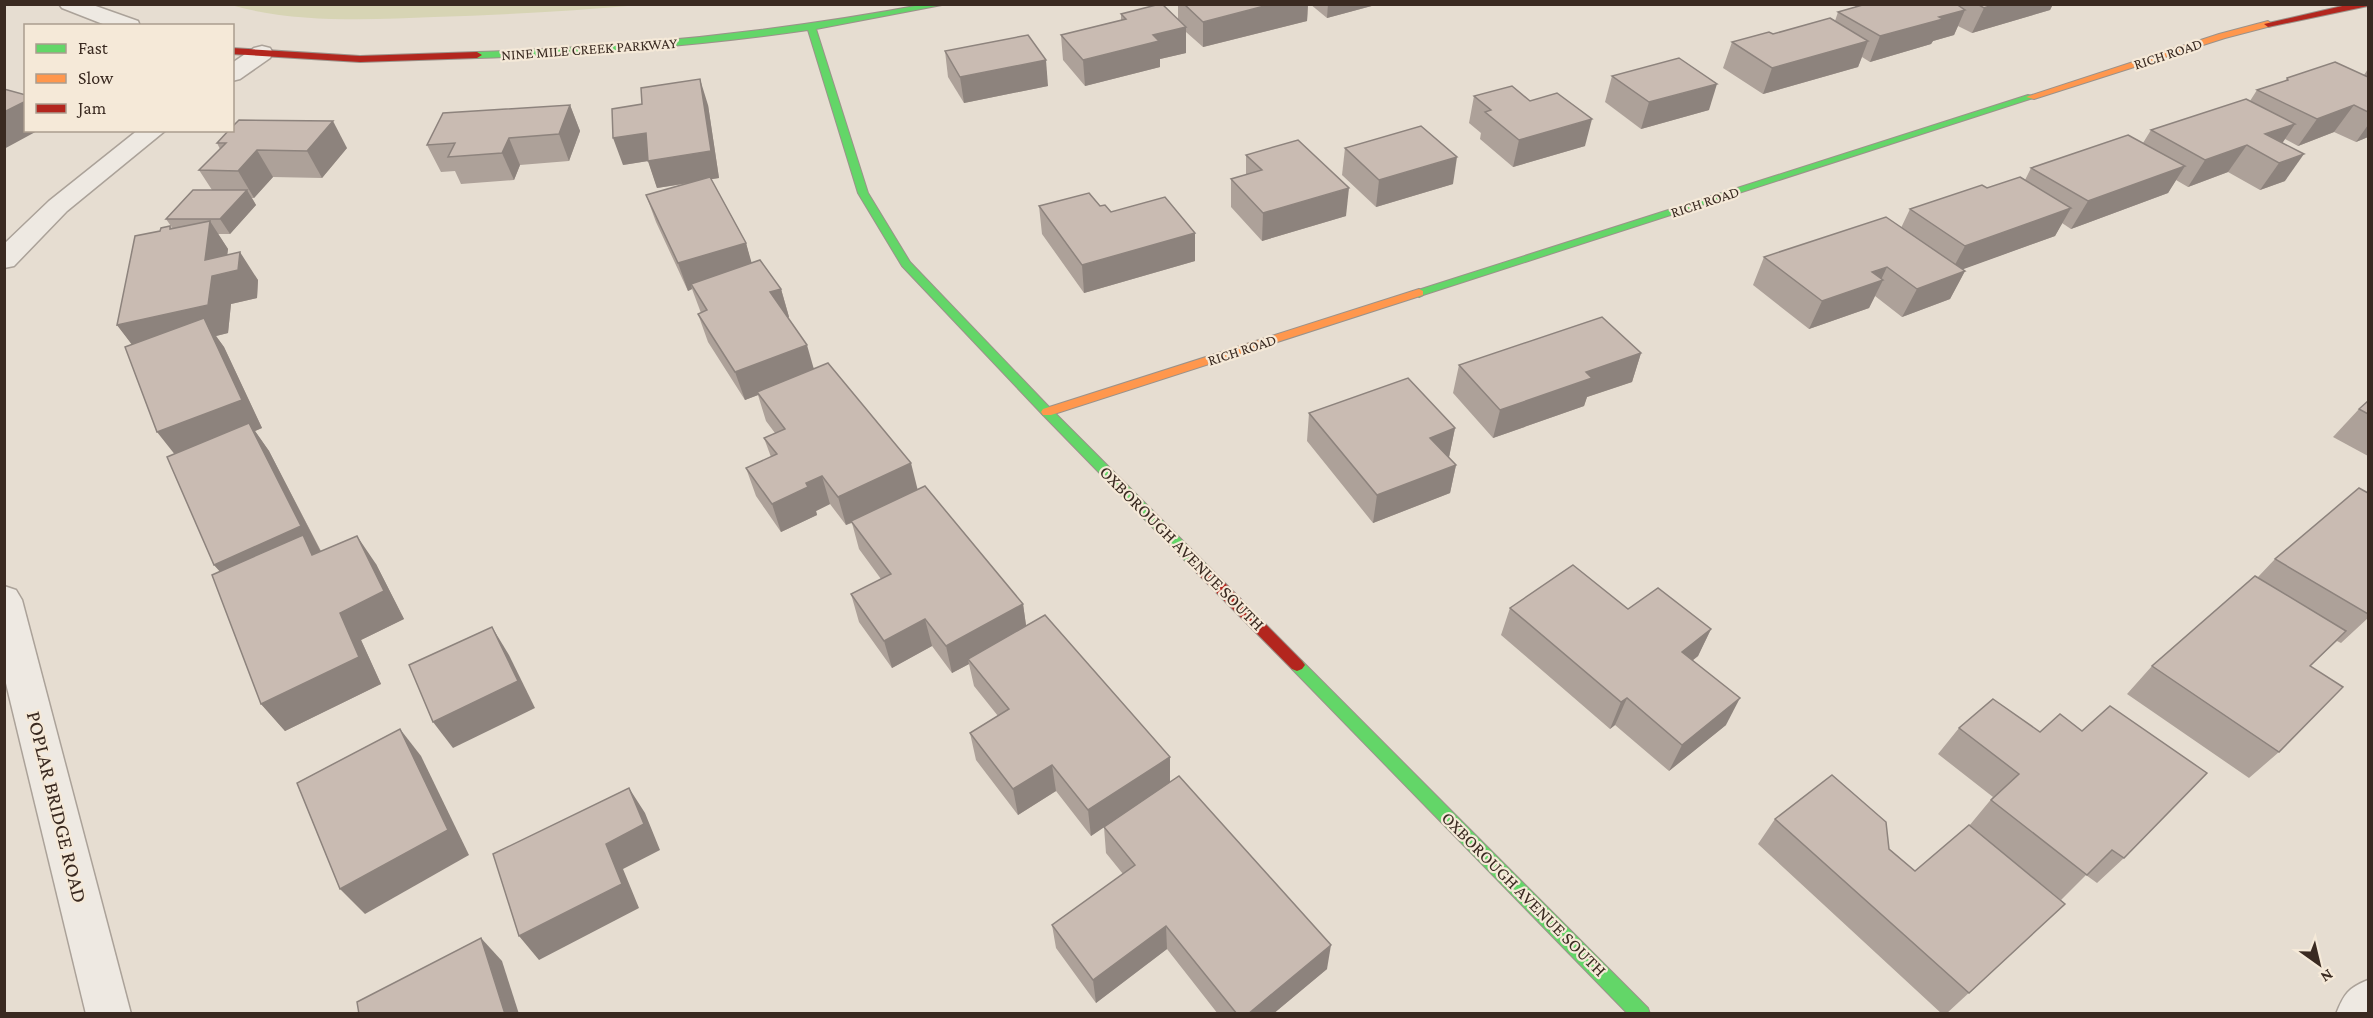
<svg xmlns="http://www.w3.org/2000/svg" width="2373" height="1018" viewBox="0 0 2373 1018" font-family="'Crimson Pro',serif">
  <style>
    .green { fill: #d7d4b4 }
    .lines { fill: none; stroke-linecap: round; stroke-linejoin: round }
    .street-casing { stroke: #aba299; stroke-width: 3 }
    .fast-casing { stroke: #9b928a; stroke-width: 2 }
    .slow-casing { stroke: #9b928a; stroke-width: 2 }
    .jam-casing { stroke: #9b928a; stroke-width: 2 }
    .street { fill: #eee9e2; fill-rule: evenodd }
    .fast { fill: #63d668; fill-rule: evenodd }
    .slow { fill: #ff974d; fill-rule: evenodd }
    .jam { fill: #b3261e; fill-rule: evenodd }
    .wall { fill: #ada199 }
    .shaded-wall { fill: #8d837d }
    .building { fill: #c9bbb2; stroke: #8d837d; stroke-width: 1.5 }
    .labels { text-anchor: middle; stroke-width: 4.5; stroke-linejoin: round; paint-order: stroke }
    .far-street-label { font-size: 15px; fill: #3a2a21; stroke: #f5e9d8 }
    .street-label { font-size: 18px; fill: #3a2a21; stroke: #f5e9d8 }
    .near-street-label { font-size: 21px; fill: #3a2a21; stroke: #f5e9d8 }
  </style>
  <rect width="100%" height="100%" fill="#e6ddd1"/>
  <path class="green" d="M231,5H639C571,11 503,15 434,17C370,20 293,23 231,5Z"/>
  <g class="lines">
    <defs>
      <g id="street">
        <polygon points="59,4 90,4 138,21 140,26 108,26 62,8"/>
        <polygon points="262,46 270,48 273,53 270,58 240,79 232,81 232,63 254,48"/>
        <polygon points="138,130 166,130 67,211 14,266 4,268 4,244 49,201"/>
        <polygon points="4,586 16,590 22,600 131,1014 86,1014 4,675"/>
        <path d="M2368,980V1014H2336C2344,994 2348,988 2368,980Z"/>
      </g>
      <g id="fast">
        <path d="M926,4H947L816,29L868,193L910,262L1051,409L1207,565L1209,569L1207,573H1197L1043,415L902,266L858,193L808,30C698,46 588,54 477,58L472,55L477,52C629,47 777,32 926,4Z"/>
        <polygon points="2028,95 2036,97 1423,295 1419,297 1413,293 1415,291"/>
        <polygon points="1297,659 1302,661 1648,1008 1650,1014 1628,1014 1292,669 1289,665 1292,661"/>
      </g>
      <g id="slow">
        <polygon points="2268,21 2272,24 2271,26 2225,38 2034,99 2026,97 2219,34"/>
        <polygon points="1419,289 1423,291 1423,295 1051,415 1043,415 1041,412 1043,409"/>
      </g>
      <g id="jam">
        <polygon points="2351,4 2368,6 2268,27 2264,24"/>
        <polygon points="232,48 360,56 477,52 482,55 477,58 360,62 232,54"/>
        <polygon points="1202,564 1207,565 1302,661 1305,665 1302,669 1297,671 1292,669 1197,573 1195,569 1197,565"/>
      </g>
    </defs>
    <use href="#street" class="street-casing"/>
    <use href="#fast" class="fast-casing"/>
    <use href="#slow" class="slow-casing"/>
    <use href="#jam" class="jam-casing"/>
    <use href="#street" class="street"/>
    <use href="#fast" class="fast"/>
    <use href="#slow" class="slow"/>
    <use href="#jam" class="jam"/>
  </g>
  <g class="wall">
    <polygon points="1178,4 1308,4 1307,21 1203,47 1186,32 1186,53 1160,59 1160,67 1085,86 1063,60 1061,35 1121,20 1121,14 1178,19"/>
    <polygon points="1310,4 1379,4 1327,18"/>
    <polygon points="1856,4 2053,4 2050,10 1972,33 1958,26 1954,35 1933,41 1931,44 1870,62 1862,57 1858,67 1763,94 1723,68 1732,42 1835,21 1838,12 1855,7"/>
    <polygon points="945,51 1048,86 964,103 948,77"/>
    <polygon points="2368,69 2368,137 2356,142 2334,132 2298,146 2285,139 2282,143 2285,181 2260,190 2228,172 2188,187 2176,180 2168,193 2071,229 2062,223 2055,236 1962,269 1965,271 1950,299 1902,317 1875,296 1869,308 1809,329 1753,285 1764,257 1901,228 1910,209 1987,188 2025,180 2031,168 2143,143 2151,130 2250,101 2257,90 2285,81 2287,78 2364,75"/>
    <polygon points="1612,76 1709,110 1641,129 1605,102"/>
    <polygon points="1474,96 1585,146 1513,167 1480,139 1481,133 1469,123"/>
    <polygon points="570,105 580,131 569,161 520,165 514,180 461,184 455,171 441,172 427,145"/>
    <polygon points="708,105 719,178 711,179 746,243 751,263 781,289 789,317 788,317 814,369 917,489 1023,604 1026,626 1170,783 1327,969 1273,1014 1218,1014 1167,949 1096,1003 1056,948 1052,925 1123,874 1106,853 1104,827 1091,836 1056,791 1018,815 976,760 970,733 998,716 974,686 969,664 952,673 932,646 892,668 859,622 851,594 881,579 859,549 852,523 846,525 830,504 816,511 817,515 781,532 756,496 746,468 771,457 764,438 775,433 766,421 758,395 745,400 708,342 698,314 701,313 692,289 688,291 656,222 646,195 690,183 657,188 648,161 623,165"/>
    <polygon points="217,143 347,148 322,178 273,177 254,198 252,198 256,205 230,234 218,234 228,249 227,255 258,280 257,298 231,304 228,333 216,336 224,347 262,428 255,431 269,451 321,551 376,564 404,619 361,640 381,684 285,731 261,704 220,571 214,565 175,454 132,344 117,325 160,231 170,226 173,229 166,219 212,190 199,170 220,149"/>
    <polygon points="1345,148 1453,184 1376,207 1342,175"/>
    <polygon points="1246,155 1346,216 1262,241 1231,207 1231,179 1246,175"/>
    <polygon points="1039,206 1100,206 1111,212 1195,233 1195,261 1084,293 1042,234"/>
    <polygon points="1641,353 1632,382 1587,397 1584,406 1493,438 1453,393 1459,365"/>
    <polygon points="2368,401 2368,456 2333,437 2359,409"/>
    <polygon points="1309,413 1455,428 1449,457 1448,457 1456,465 1450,493 1373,523 1307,441"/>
    <polygon points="2368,493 2368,618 2341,643 2337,641 2310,666 2279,752 2249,778 2127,694 2152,666 2258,577 2275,559"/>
    <polygon points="1510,608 1628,609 1711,629 1698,656 1692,661 1726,725 1669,771 1615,725 1610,729 1501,635"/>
    <polygon points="1993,699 2124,858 2097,883 2086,875 2061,900 2007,856 2065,904 1946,1014 1942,1014 1758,844 1775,819 1889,849 1915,871 1969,826 1993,797 1938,754 1959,728"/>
  </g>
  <g class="shaded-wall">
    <polygon points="1272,4 1308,4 1307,21 1203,47 1203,22"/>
    <polygon points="1328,4 1379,4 1327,18"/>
    <polygon points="1995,4 2053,4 2050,10 1972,33 1984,8"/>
    <polygon points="1965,10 1954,35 1933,41 1931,44 1870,62 1880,36 1939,17"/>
    <polygon points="1186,27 1186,53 1160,59 1160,67 1085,86 1083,60 1153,35"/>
    <polygon points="1868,41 1858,67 1763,94 1772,68"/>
    <polygon points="1046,60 1048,86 964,103 960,77"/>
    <polygon points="700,79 708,105 719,178 657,188 648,161 623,165 613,138"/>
    <polygon points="1717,84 1709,110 1641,129 1649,102"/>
    <polygon points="26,101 26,130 39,130 4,149 4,112"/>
    <polygon points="570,105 580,131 569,161 559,134"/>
    <polygon points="2354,105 2334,132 2298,146 2317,119"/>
    <polygon points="1592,119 1585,146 1513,167 1519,140"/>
    <polygon points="333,121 347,148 322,178 307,151"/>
    <polygon points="2295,124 2277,151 2265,134"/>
    <polygon points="2368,125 2368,137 2356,142"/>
    <polygon points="509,138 520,165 514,180 502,153"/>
    <polygon points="2247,145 2228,172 2188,187 2205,160"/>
    <polygon points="257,150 273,177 254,198 238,171"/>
    <polygon points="2304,154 2285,181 2260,190 2279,163"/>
    <polygon points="1457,157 1453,184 1376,207 1379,180"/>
    <polygon points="2185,166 2168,193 2071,229 2088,201"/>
    <polygon points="1349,188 1346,216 1262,241 1263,213"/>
    <polygon points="247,190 256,205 230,234 220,219"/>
    <polygon points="2071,208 2055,236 1950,274 1965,246"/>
    <polygon points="210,221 228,249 225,273 240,252 258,280 257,298 231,304 228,333 216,336 224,347 262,428 255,431 269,451 322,554 238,592 214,565 180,461 157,432 139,354 117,325 205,260"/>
    <polygon points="1195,233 1195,261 1084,293 1082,265"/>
    <polygon points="746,243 754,271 691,284 692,289 688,291 678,263"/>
    <polygon points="1887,267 1881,280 1883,280 1869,308 1809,329 1822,301 1872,272"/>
    <polygon points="1965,271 1950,299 1902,317 1917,289"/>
    <polygon points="781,289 789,317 778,321 770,292"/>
    <polygon points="807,345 815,373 757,392 758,395 745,400 735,372"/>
    <polygon points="1641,353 1632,382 1587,397 1584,406 1493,438 1500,410 1586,372"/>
    <polygon points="1455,428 1449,457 1425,466 1430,438"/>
    <polygon points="911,463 918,491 846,525 838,497"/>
    <polygon points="1456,465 1450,493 1373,523 1377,495"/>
    <polygon points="822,476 830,504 816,511 817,515 781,532 772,504 806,483"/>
    <polygon points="357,536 376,564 404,619 361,640 381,684 285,731 261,704 340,613"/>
    <polygon points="1023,604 1027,632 968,659 969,664 952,673 946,646"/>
    <polygon points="925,619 932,646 892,668 884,641"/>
    <polygon points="492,627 509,655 535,708 453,748 433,722"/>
    <polygon points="1711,629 1698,656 1669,679 1682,652"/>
    <polygon points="1627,698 1615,725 1610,729 1621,702"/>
    <polygon points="1740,698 1726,725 1669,771 1682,745"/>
    <polygon points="400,729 421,756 469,855 365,914 340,889"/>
    <polygon points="1170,757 1170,783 1091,836 1088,810"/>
    <polygon points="1052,765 1056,791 1018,815 1013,789"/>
    <polygon points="629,788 645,813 660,850 623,869 639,908 539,960 519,936 606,844"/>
    <polygon points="1166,926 1167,949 1096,1003 1093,980"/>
    <polygon points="481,938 502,961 519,1014 505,1014"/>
    <polygon points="1331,945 1327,969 1273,1014 1248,1014"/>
  </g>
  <g class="building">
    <polygon points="1160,4 1162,4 1186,27 1153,35 1159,41 1083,60 1061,35 1126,19 1121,14"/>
    <polygon points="1184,4 1272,4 1203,22"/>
    <polygon points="1866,4 1956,4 1965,10 1939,17 1943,19 1880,36 1838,12"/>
    <polygon points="1977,4 1995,4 1984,8"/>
    <polygon points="1830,18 1868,41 1772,68 1732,42 1769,32 1773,34"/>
    <polygon points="1028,35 1046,60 960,77 945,51"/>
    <polygon points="1679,58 1717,84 1649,102 1612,76"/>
    <polygon points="2335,62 2368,77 2368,112 2354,105 2317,119 2257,90 2288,80 2287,78"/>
    <polygon points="700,79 711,151 648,161 646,133 613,138 612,109 642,104 641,88"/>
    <polygon points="1512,86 1530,101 1557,93 1592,119 1519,140 1485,112 1491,110 1474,96"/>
    <polygon points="4,89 26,95 26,101 4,112"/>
    <polygon points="2246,99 2295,124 2265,134 2304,154 2279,163 2247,145 2205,160 2151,130"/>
    <polygon points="570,105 559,134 509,138 502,153 448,157 455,143 427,145 443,113"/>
    <polygon points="239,120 333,121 307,151 257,150 238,171 199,170 226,143 217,143 229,130 232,130 232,127"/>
    <polygon points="1421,126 1457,157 1379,180 1345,148"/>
    <polygon points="2128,135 2185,166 2088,201 2031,168"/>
    <polygon points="1298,140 1349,188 1263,213 1231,179 1262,170 1246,155"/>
    <polygon points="710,177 746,243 678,263 646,195"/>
    <polygon points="2020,177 2071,208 1965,246 1910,209 1982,185 1987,188"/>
    <polygon points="193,190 247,190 220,219 166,219"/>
    <polygon points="1089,193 1100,206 1105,205 1111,212 1165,197 1195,233 1082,265 1039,206"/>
    <polygon points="1886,217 1965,271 1917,289 1887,267 1872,272 1883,280 1822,301 1764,257"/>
    <polygon points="210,221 205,260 240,252 238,270 212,276 208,305 117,325 135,236 160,231 161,228 170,226 170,229"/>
    <polygon points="760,260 781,289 770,292 807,345 735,372 698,314 707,310 691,284"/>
    <polygon points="1602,317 1641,353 1586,372 1592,378 1500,410 1459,365"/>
    <polygon points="204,318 242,400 157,432 125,347"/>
    <polygon points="828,363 911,463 838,497 822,476 806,483 808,487 772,504 746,468 777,454 764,438 785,429 757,392"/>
    <polygon points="1408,378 1455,428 1430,438 1456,465 1377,495 1309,413"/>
    <polygon points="2368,401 2368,414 2359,409"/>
    <polygon points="249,423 301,526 214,565 167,457"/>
    <polygon points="925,486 1023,604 946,646 925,619 884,641 851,594 891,574 851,521"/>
    <polygon points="2359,488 2368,493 2368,614 2275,559"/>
    <polygon points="303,535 312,555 357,536 384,591 340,613 359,657 261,704 212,575"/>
    <polygon points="1573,565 1628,609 1658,588 1711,629 1682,652 1740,698 1682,745 1627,698 1621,702 1510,608"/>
    <polygon points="2255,576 2346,631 2310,666 2343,687 2279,752 2152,666"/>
    <polygon points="1045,615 1170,757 1088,810 1052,765 1013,789 970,733 1009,709 968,659"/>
    <polygon points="492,627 518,681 433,722 409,665"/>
    <polygon points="1993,699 2040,732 2060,714 2082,731 2110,706 2207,773 2124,858 2112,850 2087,875 1991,800 2019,774 1959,728"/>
    <polygon points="400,729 448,830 340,889 297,783"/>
    <polygon points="1832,775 1886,822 1889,849 1915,871 1969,825 2065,904 1969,993 1775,819"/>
    <polygon points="1179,776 1331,945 1248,1014 1237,1014 1166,926 1093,980 1052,925 1135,865 1104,827"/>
    <polygon points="629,788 644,824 606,844 622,884 519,936 493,854"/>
    <polygon points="481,938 505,1014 359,1014 357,1002"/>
  </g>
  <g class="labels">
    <g class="far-street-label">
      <text transform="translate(589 49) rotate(-4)" y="5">NINE MILE CREEK PARKWAY</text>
      <text transform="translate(2168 54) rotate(-18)" y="5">RICH ROAD</text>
      <text transform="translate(1705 202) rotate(-18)" y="5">RICH ROAD</text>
      <text transform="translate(1242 350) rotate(-18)" y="5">RICH ROAD</text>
    </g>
    <g class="street-label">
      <text transform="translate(1182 548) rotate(45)" y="6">OXBOROUGH AVENUE SOUTH</text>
      <text transform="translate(1524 894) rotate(45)" y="6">OXBOROUGH AVENUE SOUTH</text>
    </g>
    <g class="near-street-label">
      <text transform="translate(57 807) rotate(76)" y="7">POPLAR BRIDGE ROAD</text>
    </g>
  </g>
  <rect width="2373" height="1018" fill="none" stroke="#3a2a21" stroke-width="12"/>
  <rect x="24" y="24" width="210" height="108" fill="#f5e9d8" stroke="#aa9d8f" stroke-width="1.5"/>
  <rect x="36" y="44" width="30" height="9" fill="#63d668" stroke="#aa9d8f" stroke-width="1.5"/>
  <text x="78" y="54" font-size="18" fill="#3a2a21">Fast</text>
  <rect x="36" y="74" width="30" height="9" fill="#ff974d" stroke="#aa9d8f" stroke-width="1.5"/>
  <text x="78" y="84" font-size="18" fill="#3a2a21">Slow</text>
  <rect x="36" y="104" width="30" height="9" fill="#b3261e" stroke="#aa9d8f" stroke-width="1.5"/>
  <text x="78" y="114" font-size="18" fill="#3a2a21">Jam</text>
  <g transform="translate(2319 964) rotate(146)" stroke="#f5e9d8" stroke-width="4.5" paint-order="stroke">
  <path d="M0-4.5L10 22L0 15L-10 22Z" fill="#3a2a21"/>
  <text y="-9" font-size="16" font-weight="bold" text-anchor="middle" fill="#3a2a21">N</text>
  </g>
</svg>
